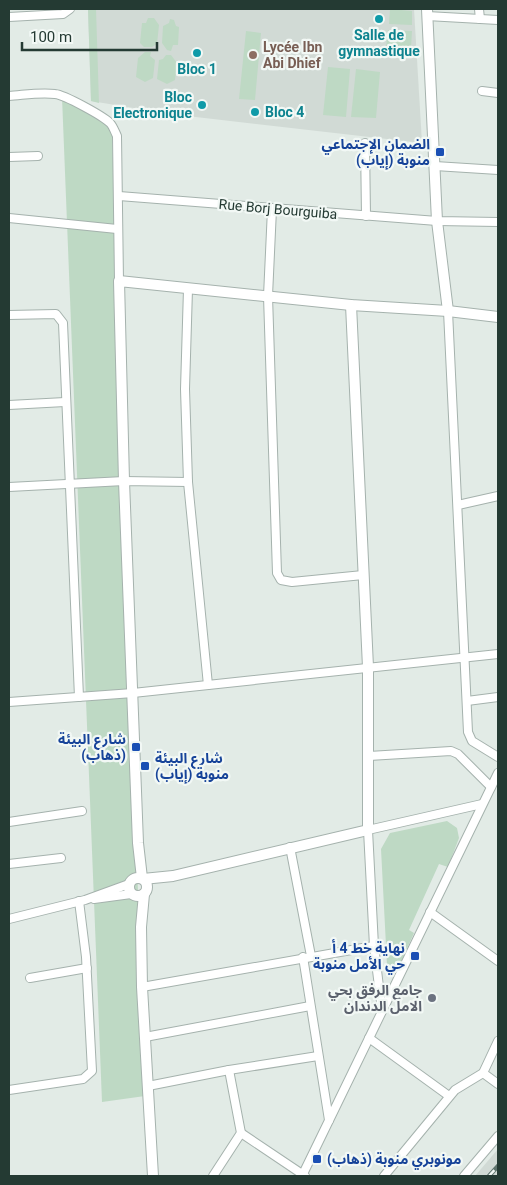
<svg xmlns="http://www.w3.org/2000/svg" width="507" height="1185" viewBox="0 0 507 1185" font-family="Roboto,'Noto Sans Arabic',sans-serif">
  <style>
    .built { fill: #d1dad5 }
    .green { fill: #bed9c4 }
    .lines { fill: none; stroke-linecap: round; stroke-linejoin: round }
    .minor-casing { stroke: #a5b2ad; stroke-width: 10 }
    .tertiary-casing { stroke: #a5b2ad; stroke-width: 12 }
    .minor { stroke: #fff; stroke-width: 8 }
    .tertiary { stroke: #fff; stroke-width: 10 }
    .rail-casing { stroke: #5f756e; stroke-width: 4.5 }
    .rail { stroke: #f2f8f5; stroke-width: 2.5; stroke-dasharray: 8; stroke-linecap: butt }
    .culture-dot { fill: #0f9aa8; stroke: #f2f8f5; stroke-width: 2 }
    .education-dot { fill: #8d6e63; stroke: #f2f8f5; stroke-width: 2 }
    .transit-dot { fill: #1a4fb4; stroke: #f2f8f5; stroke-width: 2 }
    .worship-dot { fill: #6b7280; stroke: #f2f8f5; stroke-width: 2 }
    .labels { text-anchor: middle; stroke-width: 4.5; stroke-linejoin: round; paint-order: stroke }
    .culture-label { font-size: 14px; font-weight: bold; fill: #0d838f; stroke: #f2f8f5 }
    .education-label { font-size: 14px; font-weight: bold; fill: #785e54; stroke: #f2f8f5; text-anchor: start }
    .transit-label { font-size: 14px; font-weight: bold; fill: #164399; stroke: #f2f8f5; text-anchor: end }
    .street-label { font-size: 14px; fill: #243a33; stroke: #f2f8f5 }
    .worship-label { font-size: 14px; font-weight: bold; fill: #5b616d; stroke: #f2f8f5; text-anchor: end }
  </style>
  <rect width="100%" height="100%" fill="#e2ebe6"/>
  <g class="built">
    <polygon points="88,9 414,9 422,143 170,114 91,101"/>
    <polygon points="498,1149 498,1176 475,1176"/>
  </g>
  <g class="green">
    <polygon points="88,9 96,9 99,103 91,101"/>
    <polygon points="390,9 412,11 412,25 389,24"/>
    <polygon points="148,18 154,18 159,25 157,44 152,47 144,47 140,43 142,23 146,23"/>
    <polygon points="170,19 174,20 176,26 179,27 178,45 173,45 171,51 167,50 162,43 163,26 169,23"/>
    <polygon points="388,30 412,31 411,48 386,47"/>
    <polygon points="246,31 261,33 255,100 239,99"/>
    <polygon points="145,52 151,52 150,56 155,60 153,78 145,82 136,77 138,58"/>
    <polygon points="166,55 171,55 177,63 175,80 167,84 157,79 159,60 163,59"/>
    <polygon points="328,67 350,69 346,117 323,115"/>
    <polygon points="356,69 380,72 376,118 351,117"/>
    <polygon points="62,97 107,125 112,134 145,1096 102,1102"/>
    <polygon points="447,821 457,828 459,838 448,867 439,864 409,930 414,933 399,966 387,965 381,849 390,833"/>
  </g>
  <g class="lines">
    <defs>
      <g id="minor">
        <polyline points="479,9 480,19"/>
        <polyline points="427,16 498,20"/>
        <polyline points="9,17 63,14 70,9"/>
        <polyline points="482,91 498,93"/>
        <path d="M9,96C24,95 40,92 55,94C65,95 103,116 110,123C113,126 115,132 117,136L119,281"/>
        <polyline points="365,143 366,216"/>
        <polyline points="9,157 38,156"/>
        <polyline points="435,166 498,170"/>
        <polyline points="119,196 437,221 498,222"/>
        <polyline points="272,209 268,296 277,573 281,580 292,582 363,575"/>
        <polyline points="9,218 117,229"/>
        <polyline points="188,289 185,389 188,482 208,685"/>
        <polyline points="448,311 468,732 472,741 498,757"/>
        <polyline points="9,315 56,314 63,323 79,697"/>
        <polyline points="9,405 65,402"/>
        <polyline points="9,487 124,481 188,482"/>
        <polyline points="458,505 498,496"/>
        <polyline points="467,701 498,697"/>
        <polyline points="9,702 133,693 498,654"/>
        <polyline points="369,756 451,751 458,754 491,787"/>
        <polyline points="9,822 82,811"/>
        <polyline points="290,847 311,956"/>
        <polyline points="9,864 61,858"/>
        <polyline points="94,899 131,894"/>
        <polyline points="430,912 498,961"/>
        <polyline points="9,919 85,900 129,884"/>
        <polyline points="303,957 329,1120"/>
        <polyline points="30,978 87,968"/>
        <polyline points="142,987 374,946"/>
        <polyline points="382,1011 374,946 368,830 482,804"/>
        <polyline points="145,1037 310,1006"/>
        <polyline points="369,1038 449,1096"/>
        <polyline points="483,1073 498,1084"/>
        <polyline points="148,1086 229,1070 318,1056"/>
        <polyline points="9,1090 83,1079 92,1071 86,957 79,901"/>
        <polyline points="241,1133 305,1176"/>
        <polyline points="213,1176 241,1133 229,1070"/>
        <polyline points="302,1176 498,773"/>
        <polyline points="384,1176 455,1090 483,1073 498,1041"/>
        <polyline points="464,1176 498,1136"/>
      </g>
      <g id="tertiary">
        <polyline points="427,9 437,221 448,311"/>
        <circle cx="138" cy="887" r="9"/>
        <polyline points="142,878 138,843 124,481 119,281 351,305 448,311 498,317"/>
        <polyline points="143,879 173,876 368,830 368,667 351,305"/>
        <polyline points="144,894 141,927 142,987 153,1176"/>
      </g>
    </defs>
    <use href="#minor" class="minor-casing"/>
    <use href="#tertiary" class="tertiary-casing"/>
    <use href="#minor" class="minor"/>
    <use href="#tertiary" class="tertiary"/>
    <defs>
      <polyline id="rail" points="489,1176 498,1166"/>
    </defs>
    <use href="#rail" class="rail-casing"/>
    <use href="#rail" class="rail"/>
  </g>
  <g class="culture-dot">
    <circle cx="379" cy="19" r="5"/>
    <circle cx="197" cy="53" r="5"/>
    <circle cx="202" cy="105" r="5"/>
    <circle cx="255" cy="112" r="5"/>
  </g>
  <circle class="education-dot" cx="253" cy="55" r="5"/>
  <g class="transit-dot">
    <rect x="435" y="147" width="10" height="10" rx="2.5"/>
    <rect x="131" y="742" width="10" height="10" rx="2.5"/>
    <rect x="140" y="761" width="10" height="10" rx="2.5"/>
    <rect x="410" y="951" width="10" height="10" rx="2.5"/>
    <rect x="312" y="1154" width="10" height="10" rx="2.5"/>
  </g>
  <circle class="worship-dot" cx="432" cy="998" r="5"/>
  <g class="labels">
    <g class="culture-label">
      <text x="379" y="40">Salle de<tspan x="379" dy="16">gymnastique</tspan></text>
      <text x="197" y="74">Bloc 1</text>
      <text x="192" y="102" text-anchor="end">Bloc<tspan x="192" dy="16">Electronique</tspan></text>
      <text x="265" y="117" text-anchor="start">Bloc 4</text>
    </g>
    <g class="education-label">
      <text x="263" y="52">Lycée Ibn<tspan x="263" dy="16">Abi Dhief</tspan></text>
    </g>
    <g class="transit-label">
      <text x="430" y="149">الضمان الإجتماعي<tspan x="430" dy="16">منوبة (إياب)</tspan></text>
      <text x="126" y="744">شارع البيئة<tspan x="126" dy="16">(ذهاب)</tspan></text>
      <text x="155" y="763" text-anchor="start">شارع البيئة<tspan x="155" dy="16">منوبة (إياب)</tspan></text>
      <text x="405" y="953">نهاية خط 4 أ<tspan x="405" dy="16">حي الأمل منوبة</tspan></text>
      <text x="327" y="1164" text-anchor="start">مونوبري منوبة (ذهاب)</text>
    </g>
    <g class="street-label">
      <text transform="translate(278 209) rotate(5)" y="5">Rue Borj Bourguiba</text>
    </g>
    <g class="worship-label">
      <text x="422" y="995">جامع الرفق بحي<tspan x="422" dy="16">الامل الدندان</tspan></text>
    </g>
  </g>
  <rect width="507" height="1185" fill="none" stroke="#243a33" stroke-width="20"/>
  <path d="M22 42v8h135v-8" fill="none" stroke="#243a33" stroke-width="2.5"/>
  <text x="30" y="42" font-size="15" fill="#243a33" stroke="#f2f8f5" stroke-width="4" paint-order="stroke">100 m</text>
</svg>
